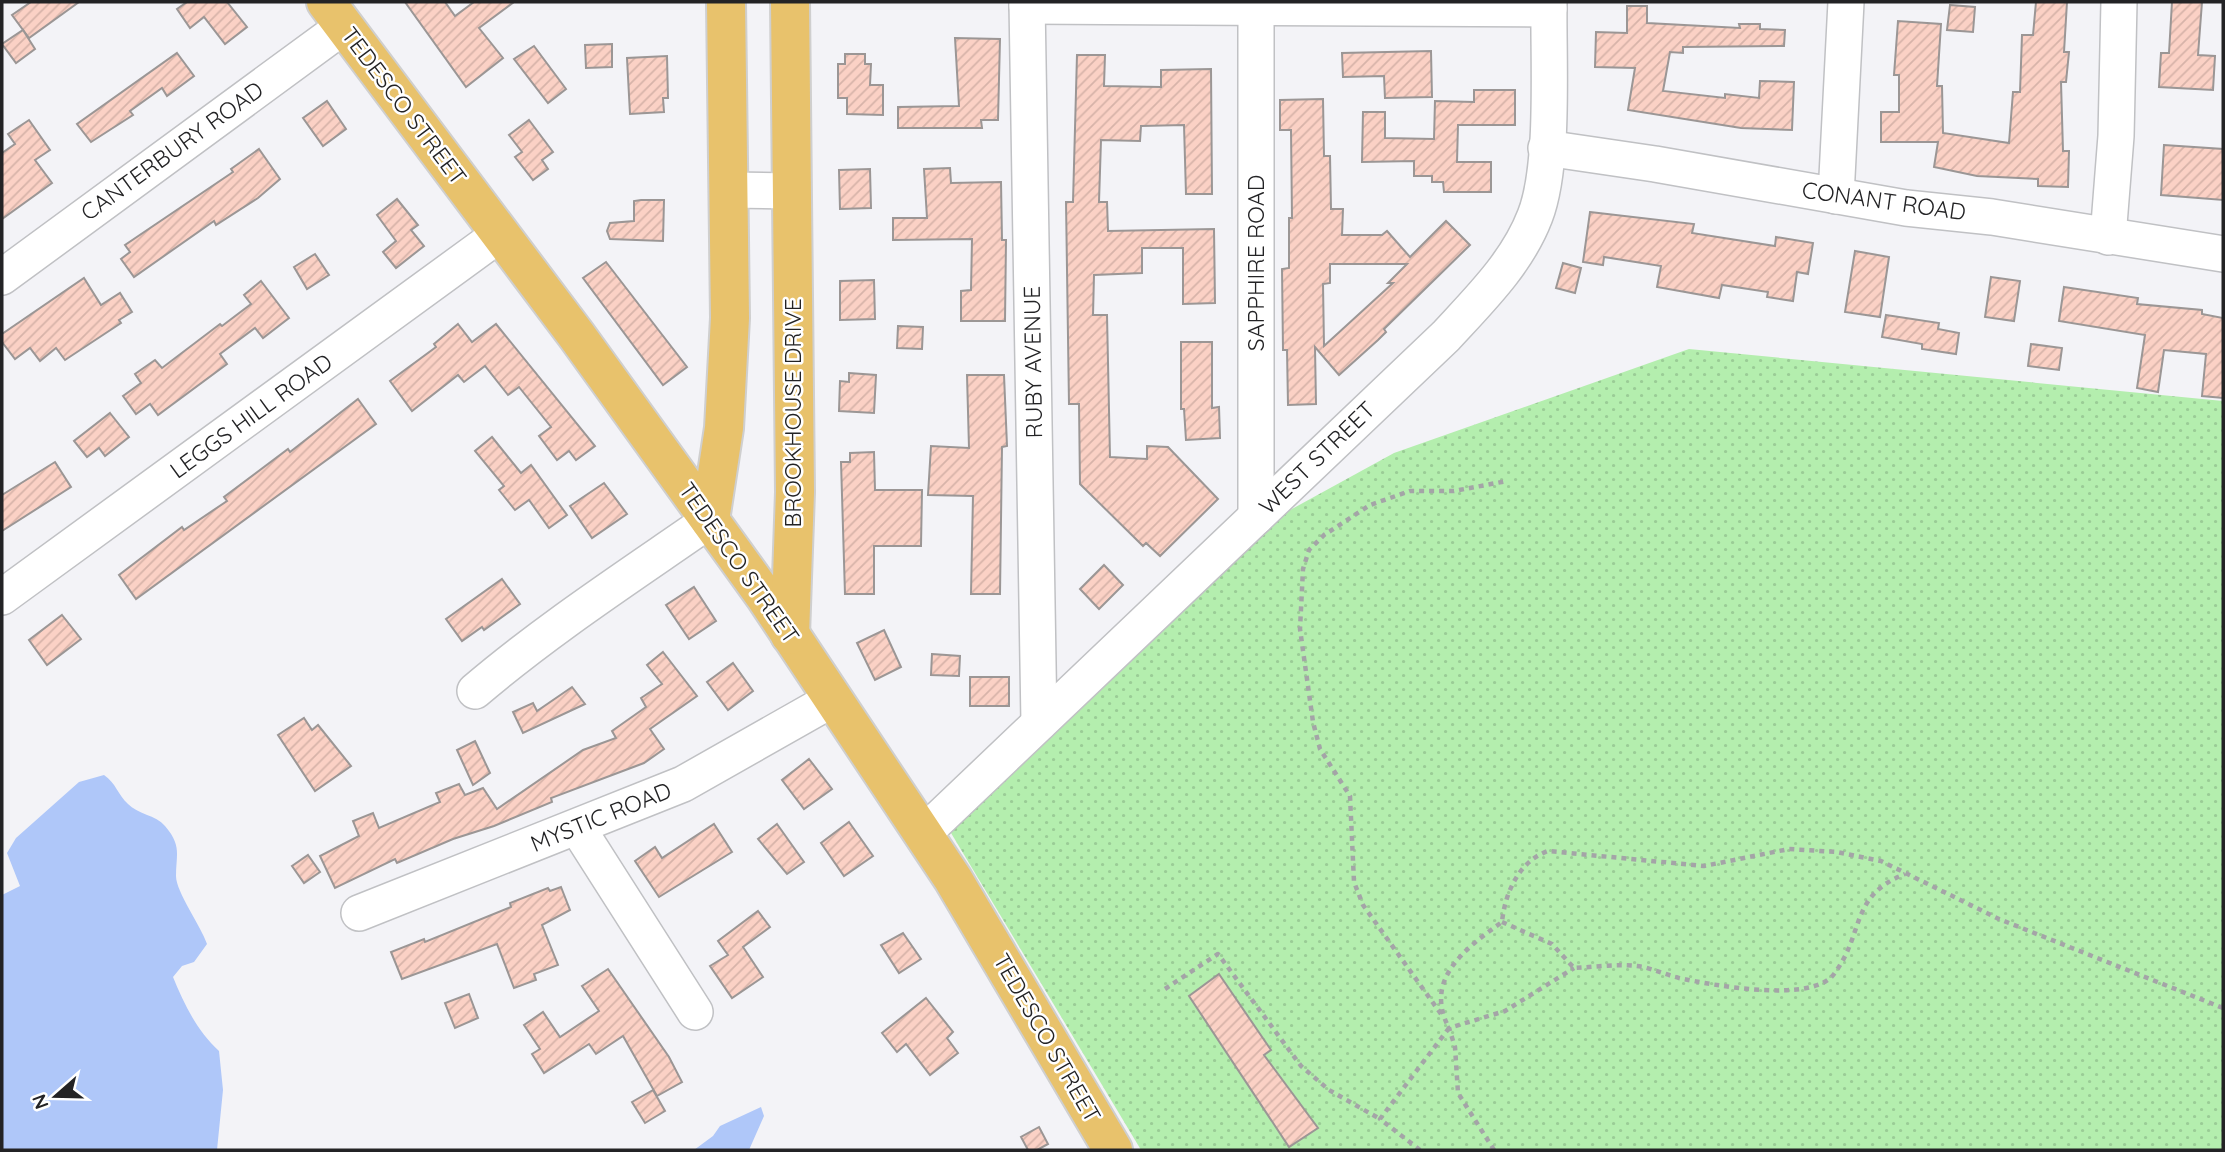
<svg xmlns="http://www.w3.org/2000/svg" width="2225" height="1152" viewBox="0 0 2225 1152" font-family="Quicksand,sans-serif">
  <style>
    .grass { fill: url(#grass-dots) }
    .water { fill: #afc7f9 }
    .building { fill: url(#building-hatch); stroke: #9b9695; stroke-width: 2; fill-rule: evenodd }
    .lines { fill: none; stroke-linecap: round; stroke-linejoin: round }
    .minor-casing { stroke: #c0c1c4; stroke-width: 38 }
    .major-casing { stroke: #cfcfcf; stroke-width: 42 }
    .path { stroke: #a4a4a7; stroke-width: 4.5; stroke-dasharray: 5 5; stroke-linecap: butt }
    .minor { stroke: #fff; stroke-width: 35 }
    .major { stroke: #e8c26c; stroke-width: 38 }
    .labels { text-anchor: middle; stroke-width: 5; stroke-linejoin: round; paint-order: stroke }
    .street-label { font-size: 23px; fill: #232325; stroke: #fff }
  </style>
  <defs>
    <pattern id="grass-dots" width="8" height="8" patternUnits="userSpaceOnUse" patternTransform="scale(1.75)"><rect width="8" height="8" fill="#b4eeae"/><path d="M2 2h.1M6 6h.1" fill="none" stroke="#9acc96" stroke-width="1.8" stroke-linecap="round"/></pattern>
    <pattern id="building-hatch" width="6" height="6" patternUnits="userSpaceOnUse" patternTransform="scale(1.75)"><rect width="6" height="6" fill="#fbd1c5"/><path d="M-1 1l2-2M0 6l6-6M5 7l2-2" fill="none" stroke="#d7b3a9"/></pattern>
  </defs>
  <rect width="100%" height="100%" fill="#f3f3f7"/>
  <polygon class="grass" points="1689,349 2223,401 2223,1150 1141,1150 951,833 1250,532 1394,453"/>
  <g class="water">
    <path d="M104,775C116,783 118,795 128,804C137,814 156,815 165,826C182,846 176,854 176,876C176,892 201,926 207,944L194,962L182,966L173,977C184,1004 197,1031 219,1051L223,1090L217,1150H2V895L20,886L7,853L16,838L79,782Z"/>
    <polygon points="761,1107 764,1116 749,1150 694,1150 713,1136 720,1126"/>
  </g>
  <g class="building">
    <polygon points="31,2 79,2 29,38 12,15"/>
    <polygon points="187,2 227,2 247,27 225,44 204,17 190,28 177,9"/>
    <polygon points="405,2 445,2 455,16 474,2 514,2 479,28 503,58 466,87"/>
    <polygon points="2036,2 2067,2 2064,52 2069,52 2066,82 2061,82 2063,151 2069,151 2068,187 2038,186 2038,179 1977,176 1934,167 1938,142 1881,142 1881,112 1899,112 1899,75 1894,75 1898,21 1941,24 1937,86 1942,86 1943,133 2009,143 2013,92 2020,92 2022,35 2033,35"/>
    <polygon points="2172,2 2202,2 2198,55 2215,56 2213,90 2159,87 2161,53 2169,53"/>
    <polygon points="1950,5 1975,7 1973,32 1947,30"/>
    <polygon points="1627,6 1647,6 1647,23 1740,28 1739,24 1760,24 1760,29 1785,30 1784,46 1683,47 1683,53 1670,52 1663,91 1725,98 1725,94 1759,98 1760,81 1794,82 1792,130 1741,128 1628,110 1635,68 1595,67 1596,32 1627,33"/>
    <polygon points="23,30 35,49 16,63 2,44"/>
    <polygon points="955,38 1000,39 998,120 981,120 982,128 898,128 898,107 959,106"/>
    <polygon points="612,44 612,67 586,68 585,45"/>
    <polygon points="534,46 566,89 548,103 514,59"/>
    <polygon points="1431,51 1432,97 1385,98 1384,76 1343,77 1342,53"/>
    <polygon points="177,53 194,76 167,96 162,88 130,111 133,115 91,142 77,124"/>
    <polygon points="845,54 865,54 865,64 871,64 870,85 883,85 883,115 847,114 847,98 838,98 838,64 845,64"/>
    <polygon points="1077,55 1105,55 1104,86 1161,87 1161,70 1211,69 1212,194 1186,194 1184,125 1141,126 1140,141 1101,140 1099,202 1107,202 1108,231 1214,229 1215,303 1183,304 1183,248 1142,248 1142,273 1094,275 1093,315 1107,315 1110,457 1147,459 1147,446 1168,447 1218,499 1160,556 1146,543 1143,546 1080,484 1079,404 1069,404 1066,202 1073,202"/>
    <polygon points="667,56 668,98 663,98 664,112 630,114 627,58"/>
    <polygon points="1474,90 1515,90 1515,125 1458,125 1457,162 1491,162 1491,192 1444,192 1443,182 1432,182 1432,176 1414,176 1414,161 1362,162 1363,112 1385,112 1385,138 1434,139 1435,101 1474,102"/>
    <path d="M1323,99L1324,156H1330L1331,209H1343L1342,235H1382L1387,231L1410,257L1446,221L1470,245L1384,329L1386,332L1378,340L1339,375L1315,347L1316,404L1288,405L1287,350H1283L1282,269L1289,268V218H1292L1291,130H1280V100ZM1330,264H1407L1388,283H1393L1324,346L1323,284L1330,283Z"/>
    <polygon points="327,101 346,129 323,146 303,118"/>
    <polygon points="29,120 50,150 35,160 52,183 2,219 2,153 15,144 8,134"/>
    <polygon points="529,120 553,152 542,160 548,169 533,180 515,157 522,152 509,135"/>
    <polygon points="2164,145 2223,149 2223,200 2161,195"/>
    <polygon points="259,149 280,179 258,198 216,225 214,221 134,277 121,259 130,252 125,245 233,172 231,169"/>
    <polygon points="950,168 951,183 1001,182 1002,240 1006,240 1005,321 961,321 961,291 971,290 972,239 893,240 893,218 927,218 924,169"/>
    <polygon points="870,169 871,208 840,209 839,170"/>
    <polygon points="397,199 418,225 411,230 424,246 396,268 383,252 396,241 377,215"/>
    <polygon points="641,200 664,200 663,241 610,239 607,231 610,223 634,221 634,201"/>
    <polygon points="1590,212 1694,224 1692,233 1775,246 1776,237 1813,243 1808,274 1797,272 1793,301 1767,297 1768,292 1722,285 1719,298 1657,287 1661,266 1604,257 1603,265 1583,262"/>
    <polygon points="1855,251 1889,257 1880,317 1845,312"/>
    <polygon points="315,254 329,275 307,289 294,267"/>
    <polygon points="606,262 687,367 663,385 583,278"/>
    <polygon points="1563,263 1581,268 1575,293 1556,288"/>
    <polygon points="1991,277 2020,281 2014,321 1985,317"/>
    <polygon points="84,278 101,305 120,293 132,312 119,320 121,323 65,360 56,348 40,361 30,348 15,359 2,342 2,334"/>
    <polygon points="874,280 875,319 840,320 840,281"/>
    <polygon points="261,281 289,318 263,338 255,328 220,354 227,364 158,415 150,404 136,414 123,396 141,383 135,374 155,360 162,368 220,324 222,326 251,304 244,295"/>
    <polygon points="2064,287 2138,298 2137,304 2202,310 2202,314 2223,318 2223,398 2202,396 2206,354 2164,350 2158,392 2137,388 2145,335 2059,321"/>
    <polygon points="1886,315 1939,323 1938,329 1959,333 1956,354 1922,349 1922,344 1882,337"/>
    <polygon points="458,324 472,342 496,324 595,446 576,460 569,451 557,460 539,436 551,427 519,387 508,395 485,366 464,382 458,375 412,411 390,381 436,347 434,344"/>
    <polygon points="898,326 923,327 922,349 897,348"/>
    <polygon points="1181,342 1212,342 1212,408 1219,407 1220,438 1186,440 1184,409 1181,409"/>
    <polygon points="2031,344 2062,348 2059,370 2028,366"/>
    <polygon points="849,373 876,375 874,413 839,411 840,381 849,382"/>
    <polygon points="967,375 1004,375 1007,446 1002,447 1000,594 971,594 973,496 928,495 931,446 969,448"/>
    <polygon points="358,399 376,424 136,599 119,575 182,527 184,530 227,501 224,497 288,449 290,452"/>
    <polygon points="110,413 129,437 105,456 99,448 87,457 74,441"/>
    <polygon points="492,437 521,473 531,465 567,515 549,528 529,500 515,510 499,490 504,486 475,451"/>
    <polygon points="874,452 875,490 922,490 921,546 874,546 874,594 845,594 841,462 850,462 850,453"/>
    <polygon points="55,462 71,487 2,531 2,495"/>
    <polygon points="604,483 627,514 592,538 570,506"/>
    <polygon points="1104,565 1123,585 1099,609 1080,589"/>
    <polygon points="502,579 520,604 484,630 482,627 462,641 446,619"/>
    <polygon points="694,587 716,621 689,639 666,605"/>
    <polygon points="62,615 81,639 47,665 29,640"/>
    <polygon points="884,630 901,667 875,680 857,643"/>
    <polygon points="663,652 697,696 650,729 664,749 644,763 551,798 552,802 494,826 453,839 397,863 395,859 335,888 320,856 359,836 353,821 373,813 379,828 440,802 436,793 459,784 465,795 483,788 497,809 583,750 616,738 612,731 646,707 641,698 662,684 647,665"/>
    <polygon points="932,654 960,656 959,676 931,675"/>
    <polygon points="733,663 753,691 728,710 707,682"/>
    <rect x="970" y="677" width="39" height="29"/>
    <polygon points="572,687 585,704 523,733 513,712 533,703 537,711"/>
    <polygon points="304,718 312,730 318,725 351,766 315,791 278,735"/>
    <polygon points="475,741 490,773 473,785 457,750"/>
    <polygon points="809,759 832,789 804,809 782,780"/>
    <polygon points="849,822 873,856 844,876 821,843"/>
    <polygon points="714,824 732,852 659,897 635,861 655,847 662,858"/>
    <polygon points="777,824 804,862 787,874 758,839"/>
    <polygon points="308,855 320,872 304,883 292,866"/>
    <polygon points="561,887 570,910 542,925 558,965 534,974 536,980 514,988 497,944 402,979 391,952 424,939 425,942 511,907 510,903 548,888 550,891"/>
    <polygon points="758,911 770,927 743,947 763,977 732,998 710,966 728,955 718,941"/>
    <polygon points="903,933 921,959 899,973 881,945"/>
    <polygon points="608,969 669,1057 682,1082 657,1096 623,1036 596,1054 589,1044 544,1073 532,1054 540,1049 524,1025 543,1012 560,1037 599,1011 582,986"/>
    <polygon points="1219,974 1271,1050 1264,1055 1318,1128 1289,1147 1189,996"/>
    <polygon points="469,994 478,1018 455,1028 445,1003"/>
    <polygon points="926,998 953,1032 947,1038 958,1053 930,1075 906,1044 897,1052 882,1033"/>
    <polygon points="653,1090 665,1111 645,1123 632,1102"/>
    <polygon points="1039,1127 1048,1144 1037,1150 1028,1150 1021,1137"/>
  </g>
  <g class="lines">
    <defs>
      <g id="minor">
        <polyline points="1027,2 1039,723"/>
        <polyline points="1256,2 1256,517"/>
        <polyline points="1027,6 1549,9"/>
        <polyline points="1546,148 1655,164 1906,208 1992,217 2223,254"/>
        <polyline points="731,190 792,191"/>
        <polyline points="1836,196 1846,2"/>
        <polyline points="2108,237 2116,136 2119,2"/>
        <polyline points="2,277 344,26"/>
        <polyline points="2,597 500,234"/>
        <path d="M475,691C549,628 631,575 710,520"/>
        <polyline points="577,827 695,1012"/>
        <path d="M924,833L1446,336C1480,299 1517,263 1535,216C1555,165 1548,58 1549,2"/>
        <polyline points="359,913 683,784 833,699"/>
      </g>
      <g id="major">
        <polyline points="326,2 577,336 766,598 953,879 1113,1150"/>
        <polyline points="790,2 795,492 790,635"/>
        <polyline points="710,520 724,428 730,318 726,2"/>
      </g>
    </defs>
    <use href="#minor" class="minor-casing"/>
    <use href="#major" class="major-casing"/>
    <g class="path">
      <path d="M1502,922L1552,944L1574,968C1596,967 1621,963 1643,967C1656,970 1667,975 1679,978C1712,985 1812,1004 1834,974C1865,933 1849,896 1905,874"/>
      <polyline points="1165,989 1218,954 1301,1066 1329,1090 1380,1119"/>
      <polyline points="1441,1014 1363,905 1354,882 1350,796 1320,749 1313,722 1300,629 1303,569 1309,550 1324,535 1370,505 1410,491 1454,491 1507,481"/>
      <path d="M1420,1150L1380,1119L1449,1028C1423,979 1466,948 1502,922C1505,893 1519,861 1548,851L1704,866L1789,849L1837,852L1881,861L1999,919L2223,1008"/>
      <polyline points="1494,1150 1458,1093 1455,1047 1449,1028 1505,1011 1574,968"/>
    </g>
    <use href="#minor" class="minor"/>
    <use href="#major" class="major"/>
  </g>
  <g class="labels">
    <g class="street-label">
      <text transform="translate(404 106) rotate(53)" y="8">TEDESCO STREET</text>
      <text transform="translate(172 151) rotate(-36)" y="8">CANTERBURY ROAD</text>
      <text transform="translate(1884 201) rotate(8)" y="8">CONANT ROAD</text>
      <text transform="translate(1256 263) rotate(-90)" y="8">SAPPHIRE ROAD</text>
      <text transform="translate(1033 362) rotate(-91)" y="8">RUBY AVENUE</text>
      <text transform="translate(793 413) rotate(-90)" y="8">BROOKHOUSE DRIVE</text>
      <text transform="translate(251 416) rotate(-36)" y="8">LEGGS HILL ROAD</text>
      <text transform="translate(1317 458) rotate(-44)" y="8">WEST STREET</text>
      <text transform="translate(739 563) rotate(55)" y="8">TEDESCO STREET</text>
      <text transform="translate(601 817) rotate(-22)" y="8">MYSTIC ROAD</text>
      <text transform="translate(1047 1038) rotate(60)" y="8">TEDESCO STREET</text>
    </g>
  </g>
  <rect width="2225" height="1152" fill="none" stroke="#232325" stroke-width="7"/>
  <g transform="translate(56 1096) rotate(250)" stroke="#ffffff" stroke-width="5" paint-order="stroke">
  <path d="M0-5L12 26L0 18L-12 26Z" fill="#232325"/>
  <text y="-10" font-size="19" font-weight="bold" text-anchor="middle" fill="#232325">N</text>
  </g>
</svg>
